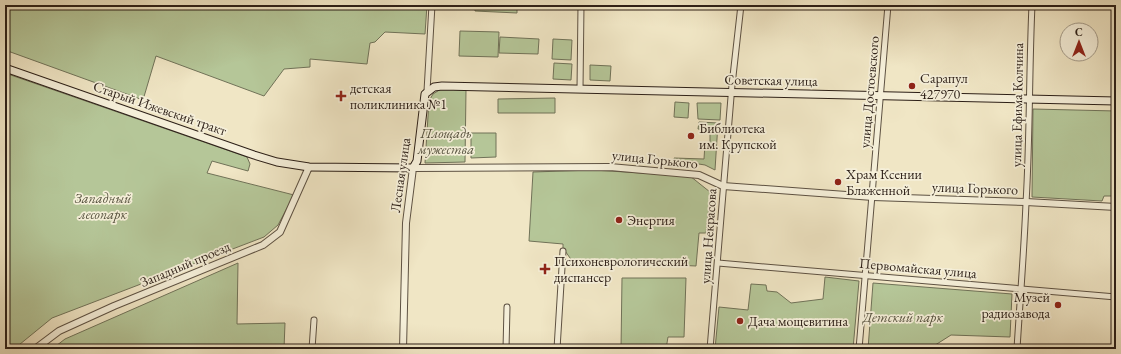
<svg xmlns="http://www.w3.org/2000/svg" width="1121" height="354" viewBox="0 0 1121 354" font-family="'EB Garamond',serif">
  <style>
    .green { fill: #b5c698; stroke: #707258 }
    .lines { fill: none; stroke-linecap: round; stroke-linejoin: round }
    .minor-casing { stroke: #5d5142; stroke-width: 7 }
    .tertiary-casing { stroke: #5d5142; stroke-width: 8 }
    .secondary-casing { stroke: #2c1f17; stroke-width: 9 }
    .minor { stroke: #f5efd9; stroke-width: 5 }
    .tertiary { stroke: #f5efd9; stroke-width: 6 }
    .secondary { stroke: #f5efd9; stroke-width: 7 }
    .poi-dot { fill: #8f2418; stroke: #f5efd9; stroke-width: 1.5 }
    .labels { text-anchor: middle; stroke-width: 3.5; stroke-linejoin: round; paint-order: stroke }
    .poi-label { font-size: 14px; fill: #2c1f17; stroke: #f5efd9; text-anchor: start }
    .street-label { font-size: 14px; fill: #2c1f17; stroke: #f5efd9 }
    .park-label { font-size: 14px; font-style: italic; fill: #55513e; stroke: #f5efd9 }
  </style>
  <rect width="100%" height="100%" fill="#f0e6c5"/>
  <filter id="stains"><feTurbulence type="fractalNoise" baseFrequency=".005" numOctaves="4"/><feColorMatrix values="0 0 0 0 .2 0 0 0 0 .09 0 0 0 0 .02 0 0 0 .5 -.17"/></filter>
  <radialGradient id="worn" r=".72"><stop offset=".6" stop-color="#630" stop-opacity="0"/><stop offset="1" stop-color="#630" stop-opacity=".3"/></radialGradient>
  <g class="green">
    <polygon points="5,5 427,5 425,34 385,32 375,42 370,43 367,64 310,59 310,67 284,69 264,96 156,56 143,100 5,50"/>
    <polygon points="475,5 517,5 517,13 475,11"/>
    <polygon points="518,5 551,5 551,8 518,7"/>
    <polygon points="460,31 499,32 498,57 459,56"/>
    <polygon points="500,37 539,39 538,54 499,53"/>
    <polygon points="553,39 572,40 571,60 552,59"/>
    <polygon points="554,63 572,64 571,80 553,79"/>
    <polygon points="590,65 611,66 610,81 590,80"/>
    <polygon points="5,73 247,157 250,164 248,171 212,161 207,173 294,195 278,225 264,237 52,318 14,349 5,349"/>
    <polygon points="441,89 466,90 465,162 425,163 429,101 433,94"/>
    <polygon points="555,98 555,113 498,113 498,99"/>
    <polygon points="675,102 689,103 688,118 674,117"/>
    <polygon points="697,103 721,103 720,120 698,119"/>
    <polygon points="1033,109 1116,111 1116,196 1104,196 1102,201 1032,197"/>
    <polygon points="699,122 718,123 715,170 705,165 674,160 674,158 704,159 705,143 710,143 710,130 698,129"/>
    <polygon points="471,133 496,133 496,157 471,158"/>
    <polygon points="593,170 690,176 715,196 713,207 709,207 706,233 699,233 696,266 635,263 628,265 575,265 563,248 563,244 529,241 533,172"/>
    <polygon points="238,263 237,324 285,323 284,349 52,349 65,339"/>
    <polygon points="825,277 859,281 853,349 715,349 719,307 748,310 751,284 766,285 767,291 777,292 791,303 823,299"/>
    <polygon points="622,278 686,278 684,337 668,337 666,349 621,349"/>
    <polygon points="873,283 1012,294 1010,337 951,335 929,349 868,349"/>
  </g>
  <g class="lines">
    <defs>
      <g id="minor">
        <polyline points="580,89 581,5"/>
        <polyline points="427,91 432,5"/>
        <polyline points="718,263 1116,297"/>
        <polyline points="312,349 314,320"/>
        <polyline points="506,349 507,307"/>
        <polyline points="557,349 563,251"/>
        <polyline points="710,349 732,85 741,5"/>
        <polyline points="859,349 888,5"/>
        <path d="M1017,349C1020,300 1024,252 1026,203C1030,137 1029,71 1032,5"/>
      </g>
      <g id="tertiary">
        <polyline points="35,349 59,331 114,306 263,245 280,232 309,167"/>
        <polyline points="403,349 406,223 413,168 610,167 699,175 723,186 873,197 1026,202 1116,207"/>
      </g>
      <polyline id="secondary" points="5,68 254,155 277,162 309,167 413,168 417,161 425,94 434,87 442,86 1116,101"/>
    </defs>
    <use href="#minor" class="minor-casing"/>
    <use href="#tertiary" class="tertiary-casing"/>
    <use href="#secondary" class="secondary-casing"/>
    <use href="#minor" class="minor"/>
    <use href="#tertiary" class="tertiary"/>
    <use href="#secondary" class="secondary"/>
  </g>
  <g class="poi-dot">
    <circle cx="912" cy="86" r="4"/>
    <path d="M339 90h4v4h4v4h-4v4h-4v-4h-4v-4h4z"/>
    <circle cx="691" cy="136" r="4"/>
    <circle cx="838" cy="182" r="4"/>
    <circle cx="619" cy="220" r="4"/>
    <path d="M543 263h4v4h4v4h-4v4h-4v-4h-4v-4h4z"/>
    <circle cx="1058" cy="305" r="4"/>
    <circle cx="740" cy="321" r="4"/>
  </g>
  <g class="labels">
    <g class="poi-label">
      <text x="920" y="83">Сарапул<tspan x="920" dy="16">427970</tspan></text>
      <text x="350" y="93">детская<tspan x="350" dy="16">поликлиника №1</tspan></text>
      <text x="699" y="133">Библиотека<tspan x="699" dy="16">им. Крупской</tspan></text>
      <text x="846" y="179">Храм Ксении<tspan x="846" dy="16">Блаженной</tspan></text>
      <text x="627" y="225">Энергия</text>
      <text x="554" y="266">Психоневрологический<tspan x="554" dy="16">диспансер</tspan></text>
      <text x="1050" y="302" text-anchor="end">Музей<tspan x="1050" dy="16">радиозавода</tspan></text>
      <text x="748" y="326">Дача мощевитина</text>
    </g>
    <g class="street-label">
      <text transform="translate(771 80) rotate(1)" y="5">Советская улица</text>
      <text transform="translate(869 92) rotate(-85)" y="5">улица Достоевского</text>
      <text transform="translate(1017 105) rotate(-89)" y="5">улица Ефима Колчина</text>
      <text transform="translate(160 108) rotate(19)" y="5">Старый Ижевский тракт</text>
      <text transform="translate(655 159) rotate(6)" y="5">улица Горького</text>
      <text transform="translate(400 175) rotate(-82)" y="5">Лесная улица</text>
      <text transform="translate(975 188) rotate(2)" y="5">улица Горького</text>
      <text transform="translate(708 236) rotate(-86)" y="5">улица Некрасова</text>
      <text transform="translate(185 264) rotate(-23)" y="5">Западный проезд</text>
      <text transform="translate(918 268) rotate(5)" y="5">Первомайская улица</text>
    </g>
    <g class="park-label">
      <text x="446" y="138">Площадь<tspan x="446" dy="16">мужества</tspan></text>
      <text x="103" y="203">Западный<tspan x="103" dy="16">лесопарк</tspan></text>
      <text x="903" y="322">Детский парк</text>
    </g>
  </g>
  <rect width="1121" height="354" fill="none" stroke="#f0e6c5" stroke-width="20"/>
  <rect x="6" y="6" width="1109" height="342" fill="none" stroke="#2c1f17" stroke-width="2"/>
  <rect x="10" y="10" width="1101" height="334" fill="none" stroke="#2c1f17"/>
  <g transform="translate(1079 42)"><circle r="19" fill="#f5efd9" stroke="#a59c8b"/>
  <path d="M0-3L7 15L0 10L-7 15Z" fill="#8f2418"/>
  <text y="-6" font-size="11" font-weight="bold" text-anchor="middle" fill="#2c1f17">С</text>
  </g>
  <rect width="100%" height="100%" filter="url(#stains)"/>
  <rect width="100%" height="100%" fill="url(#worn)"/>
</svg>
